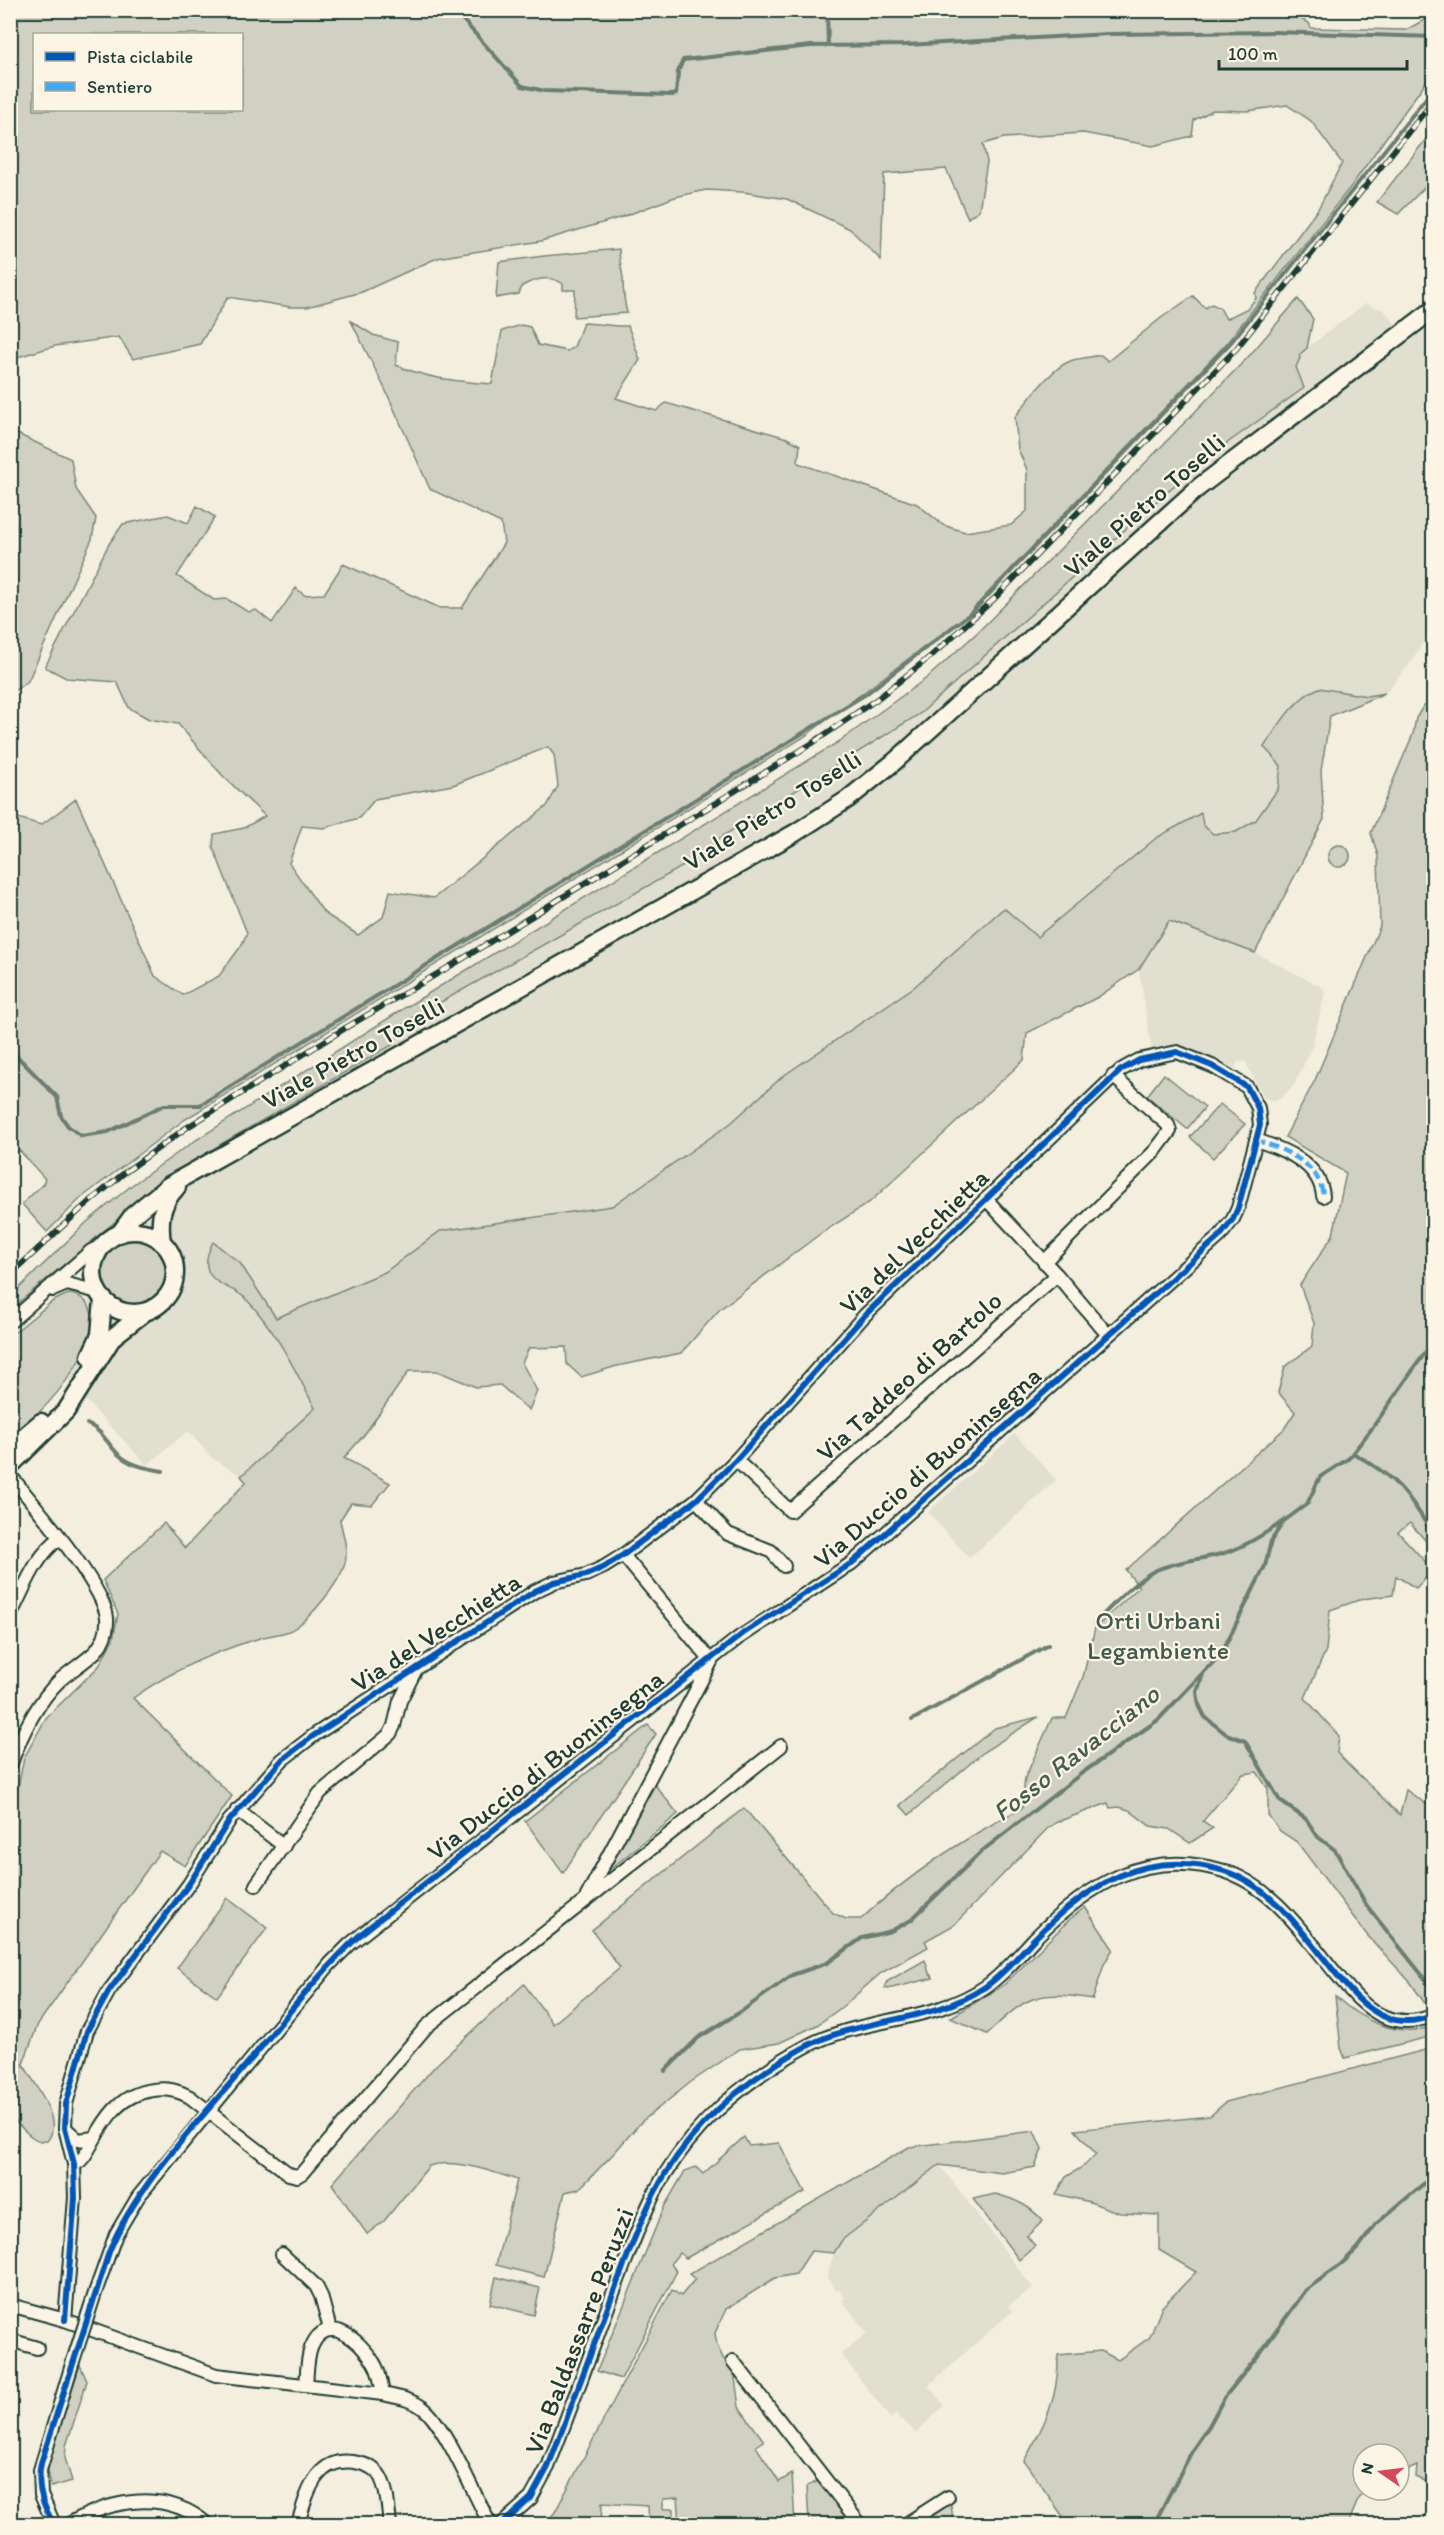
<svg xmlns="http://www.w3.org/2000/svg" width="1444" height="2535" viewBox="0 0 1444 2535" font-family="Itim,sans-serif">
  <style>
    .built { fill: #e1dfd0 }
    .green { fill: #d0d1c2; stroke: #78877b; stroke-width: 1.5; fill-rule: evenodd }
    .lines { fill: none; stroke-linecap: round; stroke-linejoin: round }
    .stream { stroke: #6c7d72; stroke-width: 4 }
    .minor-casing { stroke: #1f3d34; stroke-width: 16 }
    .major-casing { stroke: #1f3d34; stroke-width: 21 }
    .minor { stroke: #fcf5e5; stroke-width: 12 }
    .major { stroke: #fcf5e5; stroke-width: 16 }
    .rail-casing { stroke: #1f3d34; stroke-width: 6 }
    .rail { stroke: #fcf5e5; stroke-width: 4; stroke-dasharray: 11; stroke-linecap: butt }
    .minor-bridge-casing { stroke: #1f3d34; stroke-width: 16; stroke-linecap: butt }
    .minor-bridge { stroke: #fcf5e5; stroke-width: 12 }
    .quiet { stroke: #3fa9f5; stroke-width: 4.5; stroke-dasharray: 9 4.5; stroke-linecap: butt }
    .cycleway-casing { stroke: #fcf5e5; stroke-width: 10 }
    .cycleway { stroke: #0057b8; stroke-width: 6 }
    .labels { text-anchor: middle; stroke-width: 4.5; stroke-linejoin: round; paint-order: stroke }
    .street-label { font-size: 26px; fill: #1f3d34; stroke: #fcf5e5 }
    .park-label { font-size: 26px; fill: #425b50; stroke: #fcf5e5 }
    .water-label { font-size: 27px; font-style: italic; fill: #465d53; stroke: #fcf5e5 }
  </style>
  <rect width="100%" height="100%" fill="#f3eede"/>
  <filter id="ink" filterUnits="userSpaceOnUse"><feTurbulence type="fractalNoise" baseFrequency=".0167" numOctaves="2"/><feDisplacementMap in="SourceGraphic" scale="12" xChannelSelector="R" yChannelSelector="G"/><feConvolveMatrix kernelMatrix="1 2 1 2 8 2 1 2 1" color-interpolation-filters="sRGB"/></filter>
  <g filter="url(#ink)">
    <g class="built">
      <polygon points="1365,304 1384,310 1410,341 1433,323 1434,567 1429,571 1429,583 1433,590 1433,624 1413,660 1385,693 1367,696 1319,688 1270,756 1281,766 1278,789 1256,820 1236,832 1213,834 1203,825 1200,813 1156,838 1037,937 1003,909 914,987 783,1076 731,1123 612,1206 440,1231 385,1272 276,1318 240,1263 216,1282 244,1297 274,1333 315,1408 241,1476 212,1458 188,1431 147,1465 92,1407 69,1379 83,1356 93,1325 82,1265 93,1240 166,1179 184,1167 392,1045 407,1021 705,854 721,837 921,713 1198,464 1303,389 1296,368 1300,358 1298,355"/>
      <polygon points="1169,921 1255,953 1322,987 1325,992 1312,1047 1294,1085 1281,1098 1275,1101 1264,1098 1245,1061 1236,1063 1236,1068 1233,1071 1179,1047 1152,1052 1139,969"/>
      <polygon points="1015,1434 1056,1480 969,1558 928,1512"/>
      <polygon points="940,2165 1033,2288 1008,2306 1012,2311 928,2386 944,2405 916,2433 902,2419 897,2423 901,2419 897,2413 890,2418 841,2354 867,2333 842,2300 845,2297 838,2289 836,2291 827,2277 834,2253 842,2240"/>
    </g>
    <g class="green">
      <path d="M1302,11L1297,17L1309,23L1311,28L1406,30L1433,15V72L1352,185L1225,345L968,614L804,737L184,1120L81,1198L47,1232L22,1204L43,1184L45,1179L19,1150L11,1158V785L18,818L41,825L76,799L155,976L183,995L219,976L241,946L247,933L213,847L214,834L244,828L265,816L222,775L178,724L149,719L129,708L117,682L66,678L45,667L109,544L123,524L168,515L188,523L197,506L215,517L177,576L214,600L227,599L248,612L256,610L272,623L296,588L304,595L324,594L343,564L440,608H462L504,543L501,523L430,489L385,389L351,321L373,335L398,342L396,365C427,379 458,381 492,384L502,331L521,325L530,327L538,345L567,351L574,347L583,323C599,323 612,327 628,326L640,360L616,398L656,411L666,403L787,438L800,445L798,463L917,504L943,525L965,532L1011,525L1027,511V470L1018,449L1015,417C1028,401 1052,366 1073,360C1082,358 1092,357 1101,355L1108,361L1161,318L1193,296L1205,308L1212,304L1220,308L1226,319L1248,308L1256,298L1255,293L1318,209L1342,163L1311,121L1287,105L1247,111L1213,110L1194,120L1192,136L1153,146L1083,133L1004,138L983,144L987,162L979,210L968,218L946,169L884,174L881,260L850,229L787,199L743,192L706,190L675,197L622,217L541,241L437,258L362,292L307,307H290L228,297L200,344L133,359L119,337L55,346L11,359V11ZM34,34H242V110H34ZM548,747L554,755L558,786L547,806L434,898L390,891L383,917L358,935L324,913L289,863L302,826L324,828L359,818L375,799L453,785Z"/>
      <polygon points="1433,130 1433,179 1398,214 1377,202"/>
      <path d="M619,249C619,260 622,269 623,279C623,291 624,301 627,313L574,317L575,290H563V284C550,274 535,279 522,286L519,294L496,298L499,262L544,256Z"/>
      <polygon points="1298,299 1313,319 1307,348 1299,355 1300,358 1296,367 1304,388 1198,464 921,713 721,837 705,854 407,1021 392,1045 223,1143 166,1179 11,1309 11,1296 87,1222 132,1185 196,1140 403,1009 840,741 928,677 978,632 1159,449 1249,356"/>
      <polygon points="11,431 71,459 76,489 96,518 92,539 28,681 11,693"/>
      <path d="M1319,688L1367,696L1385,693L1330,716L1321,771L1324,819L1255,953L1169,921L1139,969L1098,997L1027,1033L1024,1060L870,1202L820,1234L720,1309L681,1353L617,1366L581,1377L567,1364L566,1347L529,1348L522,1363L537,1391L529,1410L500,1385L476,1387L437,1371H409L364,1435L344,1458L390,1483L372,1505L351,1503L340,1520C342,1531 347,1544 346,1556C346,1577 307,1624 289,1631C279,1635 267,1635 257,1639C213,1652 171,1671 133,1698L232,1796L185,1866L160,1851L38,2024L23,2064C33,2081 65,2122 47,2141C33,2144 20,2125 10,2116L11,1821L24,1758L46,1718L99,1666L113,1639L118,1614L103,1580L164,1523L185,1548L246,1482L241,1476L315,1408C295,1370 276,1330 246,1299C236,1288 217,1287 209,1273C204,1262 208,1252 213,1242L240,1263L276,1318L385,1272L440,1231L612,1206L731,1123L783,1076L914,987L1004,908L1037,937L1156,838L1201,813L1203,825L1213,834L1236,832L1256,820L1278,789L1281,766L1264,747C1279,725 1294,698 1319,688Z"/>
      <path d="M1433,703V1549L1410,1523L1398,1532L1433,1570L1416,1588L1396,1576L1393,1595L1362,1599L1330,1610L1326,1650L1305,1698L1339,1736L1337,1753L1400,1815L1406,1790L1433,1809V2006L1428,2008L1411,1983L1367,1935L1297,1842L1280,1831L1268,1815V1789L1257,1772L1243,1774L1203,1821L1213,1828L1190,1843L1169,1829L1150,1826L1129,1810L1119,1807L1110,1808L1108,1803L1057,1822L1047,1829L954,1925L925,1941L928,1947L881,1973L842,2007L817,2025L779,2043L740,2049L691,2082L641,2122L614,2153L579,2189L565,2192L544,2277L496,2265L517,2180C495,2172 451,2158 429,2166L384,2221L367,2234L332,2184L436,2065L524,1984L553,2024L620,1968L592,1930L744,1808L833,1913L846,1919H861C910,1874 964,1838 1022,1808L1025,1778L1052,1718H1066L1083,1677L1095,1628L1139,1587L1126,1570L1284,1429L1295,1412L1278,1392L1285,1367L1312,1346L1314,1323L1300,1285L1333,1235L1346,1173L1285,1137L1315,1080L1380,926L1378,856L1371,833L1413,734L1416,718L1424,705Z"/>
      <circle cx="1339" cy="856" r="11"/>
      <polygon points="1164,1074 1205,1107 1187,1129 1147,1096"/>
      <polygon points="1220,1104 1245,1124 1213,1158 1190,1137"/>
      <circle cx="135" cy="1272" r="33"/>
      <path d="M68,1294C89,1295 97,1315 90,1334L92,1335C72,1380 48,1407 10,1439V1336L53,1301Z"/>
      <polygon points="1038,1717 985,1751 909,1815 900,1805 995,1728"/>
      <polygon points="648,1725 656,1734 563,1873 525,1821"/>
      <polygon points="655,1785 678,1814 608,1871"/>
      <polygon points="227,1898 267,1928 217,1997 177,1968"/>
      <path d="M1085,1907L1113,1949L1104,1964L1093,1999C1036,1990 1028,1995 987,2034L950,2018L1004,1985L1069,1920Z"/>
      <polygon points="925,1960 929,1973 933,1978 888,1989 885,1988 888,1981"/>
      <path d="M1335,1996C1361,2020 1397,2039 1433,2026V2036L1345,2058L1341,2048Z"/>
      <path d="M1433,2048V2485L1416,2477L1417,2466L1408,2470L1399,2467V2454H1363V2490H1366L1358,2500L1348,2524H1106L1066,2521L1024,2461C1045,2424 1059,2398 1058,2355L1101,2351L1118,2360L1150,2337L1162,2307L1196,2272L1159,2250V2215L1120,2213L1090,2202L1056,2194L1066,2177L1084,2166L1096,2154L1075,2130L1210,2116L1226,2102Z"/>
      <polygon points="1034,2131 1042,2149 1035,2167 1002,2173 939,2165 842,2240 834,2253 811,2251 796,2274 775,2278 726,2309 715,2333 717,2345 723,2358 734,2371 739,2407 764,2441 756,2446 757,2448 779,2482 792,2474 795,2524 680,2524 678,2498 663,2499 663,2509 674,2509 674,2524 649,2524 648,2506 602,2503 601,2524 545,2524 555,2512 672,2290 681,2296 695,2279 689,2274 909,2147"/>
      <polygon points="744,2137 749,2146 779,2143 805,2192 686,2258 679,2253 671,2263 677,2271 621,2379 597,2371 664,2207 685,2171 696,2167 703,2174"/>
      <path d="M995,2194C1015,2199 1030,2206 1043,2221L1027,2236L1035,2246L1019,2260L973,2199Z"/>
      <polygon points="496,2277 540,2288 534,2315 490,2304"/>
      <polygon points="80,2365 87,2381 66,2446 65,2458 72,2481 51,2487 48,2471 50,2456"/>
      <polygon points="821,2480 853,2524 809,2524 807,2486"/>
      <polygon points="950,2500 954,2524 914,2524"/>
    </g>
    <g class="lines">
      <g class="stream">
        <polyline points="454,10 522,86 545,91 672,95 676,94 678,72 683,60 811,46 906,45 1108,34 1273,32 1434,37"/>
        <polyline points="827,10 828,46"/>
        <polyline points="10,1049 57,1097 61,1116 68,1126 81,1136 108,1132 164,1105 200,1105 866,694 971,613 1232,341 1434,88"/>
        <path d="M87,1424C102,1430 106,1442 118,1454C131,1466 146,1468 163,1471"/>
        <path d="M1353,1453C1398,1478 1408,1494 1434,1536"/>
        <path d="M1095,1623C1113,1605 1132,1583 1154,1571C1176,1561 1198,1560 1221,1554C1244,1548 1263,1534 1283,1522"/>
        <polyline points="1203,1674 1197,1692 1199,1705 1205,1717 1226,1734 1245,1741 1280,1801 1306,1819 1318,1837 1335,1850 1367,1906 1434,1990"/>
        <polyline points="912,1720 1048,1645"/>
        <polyline points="665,2071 698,2038 742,2011 792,1975 827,1963 862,1938 891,1931 911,1920 982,1851 1082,1773 1158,1720 1221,1654 1265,1566 1271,1541 1284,1521 1307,1504 1320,1477 1348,1459 1373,1427 1434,1340"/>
        <polyline points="1155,2522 1193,2449 1209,2426 1224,2398 1261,2352 1306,2290 1340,2265 1358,2248 1376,2224 1434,2175"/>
      </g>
      <defs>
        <g id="minor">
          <path d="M1256,1140C1283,1149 1320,1163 1323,1196"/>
          <polyline points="986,1199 1057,1275 1108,1335"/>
          <polyline points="1044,1262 1155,1151 1170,1131 1168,1125 1113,1076"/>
          <polyline points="53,1290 67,1284 98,1292"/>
          <polyline points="10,1322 91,1251 104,1245"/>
          <polyline points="736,1460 790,1511 1057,1275"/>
          <path d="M10,1475C33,1504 104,1585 107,1618C108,1631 104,1641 96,1651C85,1662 71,1670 60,1680C36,1703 21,1735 10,1766"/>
          <polyline points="696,1500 728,1534 771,1551 784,1566"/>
          <polyline points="623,1555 711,1661"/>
          <path d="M10,1616C24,1589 35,1556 60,1538"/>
          <polyline points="237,1810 284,1846"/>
          <polyline points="256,1885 320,1793 390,1734 394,1726 400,1701 416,1669"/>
          <polyline points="587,1896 711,1662"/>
          <polyline points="65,2128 78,2140 94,2138"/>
          <path d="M74,2164C93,2162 99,2096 153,2090C167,2088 177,2090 190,2097L289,2174L297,2176L302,2173L427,2026L781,1746"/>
          <polyline points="282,2254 316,2286 321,2296 330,2329"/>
          <path d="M10,2305L65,2320L216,2375L383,2394C397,2397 411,2399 423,2408C445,2424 475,2497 490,2524"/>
          <polyline points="65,2320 75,2198 74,2164 65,2128 66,2104 87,2031 109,1991 189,1884 229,1821 282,1760 313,1736 535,1591 554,1582 586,1575 604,1567 623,1555 696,1500 736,1460 865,1315 1121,1070 1139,1060 1177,1052 1212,1066 1247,1087 1258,1108 1260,1125 1238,1208 1233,1219 1220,1236 852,1563 737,1639 350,1944 330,1964 138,2197 116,2234 96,2290"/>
          <polyline points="10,2340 37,2348"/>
          <polyline points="733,2361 860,2524"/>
          <path d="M306,2385C307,2373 307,2359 311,2348C326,2310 361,2341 374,2363C380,2372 381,2384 383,2394"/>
          <polyline points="54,2524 41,2495 40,2470 73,2361"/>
          <path d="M69,2524C112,2499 166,2489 207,2524"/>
          <path d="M298,2524C307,2493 316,2453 359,2463C368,2465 377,2470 381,2478C388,2492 388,2509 390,2524"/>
          <path d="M502,2524L531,2498L548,2467C570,2410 591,2353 612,2296C626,2261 638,2225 655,2192C689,2127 744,2080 807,2046C862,2017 933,2023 985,1987C1004,1974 1019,1955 1034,1939C1087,1885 1146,1847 1224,1871C1272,1886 1303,1933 1334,1971C1348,1988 1363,2008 1385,2017C1401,2023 1418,2022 1434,2015"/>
          <polyline points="906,2524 948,2497"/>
        </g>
        <g id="major">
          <circle cx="134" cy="1272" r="41"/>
          <polyline points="120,1233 133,1215 168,1186 795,833 848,799 894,762 1199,487 1434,309"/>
          <path d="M162,1243C159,1220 160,1205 177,1187"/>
          <polyline points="90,1356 100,1335 103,1299"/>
          <polyline points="10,1448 41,1422"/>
          <polyline points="10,1466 66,1411 113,1337 145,1312"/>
        </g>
      </defs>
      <use href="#minor" class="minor-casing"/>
      <use href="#major" class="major-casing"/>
      <use href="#minor" class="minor"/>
      <use href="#major" class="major"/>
      <defs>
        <polyline id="rail" points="10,1275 81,1209 124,1173 186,1128 347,1027 459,961 811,744 877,699 931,656 995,598 1236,349 1434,100"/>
      </defs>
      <use href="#rail" class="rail-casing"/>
      <use href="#rail" class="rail"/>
      <defs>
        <polyline id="minor-bridge" points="73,2361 96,2290"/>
      </defs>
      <use href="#minor-bridge" class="minor-bridge-casing"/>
      <use href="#minor-bridge" class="minor-bridge"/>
      <path class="quiet" d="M1256,1140C1283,1149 1320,1163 1323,1196"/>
      <defs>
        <g id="cycleway">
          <path d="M54,2524C42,2505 36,2486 41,2463L109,2252C135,2186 201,2119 247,2064C284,2020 319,1972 362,1933L745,1632L852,1563L1220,1236L1233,1219L1238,1208L1260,1125L1258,1108L1247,1087L1212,1066L1177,1052L1139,1060L1121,1070L865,1315L736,1460L696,1500L623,1555L604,1567L586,1575L554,1582L535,1591L313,1736L282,1760L229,1821L189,1884L109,1991L87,2031L66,2104L65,2128L74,2164L75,2198L65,2320"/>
          <path d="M502,2524L531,2498L548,2467C570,2410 591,2353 612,2296C626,2261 638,2225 655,2192C689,2127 744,2080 807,2046C862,2017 933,2023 985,1987C1004,1974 1019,1955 1034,1939C1087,1885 1146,1847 1224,1871C1272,1886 1303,1933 1334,1971C1348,1988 1363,2008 1385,2017C1401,2023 1418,2022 1434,2015"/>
        </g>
      </defs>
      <use href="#cycleway" class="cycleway-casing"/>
      <use href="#cycleway" class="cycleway"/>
    </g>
  </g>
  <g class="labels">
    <g class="street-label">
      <text transform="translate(1144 505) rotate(-41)" y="9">Viale Pietro Toselli</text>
      <text transform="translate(772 810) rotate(-32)" y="9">Viale Pietro Toselli</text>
      <text transform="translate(353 1053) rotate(-29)" y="9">Viale Pietro Toselli</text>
      <text transform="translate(914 1241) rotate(-44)" y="9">Via del Vecchietta</text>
      <text transform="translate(909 1376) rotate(-42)" y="9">Via Taddeo di Bartolo</text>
      <text transform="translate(927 1467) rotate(-41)" y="9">Via Duccio di Buoninsegna</text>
      <text transform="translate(436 1632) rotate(-33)" y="9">Via del Vecchietta</text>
      <text transform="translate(545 1765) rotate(-38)" y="9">Via Duccio di Buoninsegna</text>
      <text transform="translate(579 2331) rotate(-69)" y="9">Via Baldassarre Peruzzi</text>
    </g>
    <g class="park-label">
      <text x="1158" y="1629">Orti Urbani<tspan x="1158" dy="30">Legambiente</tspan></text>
    </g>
    <g class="water-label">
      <text transform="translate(1076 1753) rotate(-38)" y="9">Fosso Ravacciano</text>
    </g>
  </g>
  <rect width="1444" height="2535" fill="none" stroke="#fcf5e5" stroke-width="36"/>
  <rect x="18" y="18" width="1408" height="2499" fill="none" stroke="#1f3d34" stroke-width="2" filter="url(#ink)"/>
  <rect x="33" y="33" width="210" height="78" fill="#fcf5e5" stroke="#a4ab9e" stroke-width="1.5"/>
  <rect x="45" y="52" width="30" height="9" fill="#0057b8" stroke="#a4ab9e" stroke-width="1.5"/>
  <text x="87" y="63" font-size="18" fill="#1f3d34">Pista ciclabile</text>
  <rect x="45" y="82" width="30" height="9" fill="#3fa9f5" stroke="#a4ab9e" stroke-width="1.5"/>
  <text x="87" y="93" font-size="18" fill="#1f3d34">Sentiero</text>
  <g transform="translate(1381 2472) rotate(284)"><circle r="28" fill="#fcf5e5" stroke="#a4ab9e" stroke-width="1.5"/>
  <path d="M0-4.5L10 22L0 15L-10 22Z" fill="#d1495b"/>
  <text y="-9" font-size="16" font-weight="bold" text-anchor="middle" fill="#1f3d34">N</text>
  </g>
  <path d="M1219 60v9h188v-9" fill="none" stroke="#1f3d34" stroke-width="3"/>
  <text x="1228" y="60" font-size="18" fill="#1f3d34" stroke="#fcf5e5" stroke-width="4.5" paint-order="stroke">100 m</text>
</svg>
